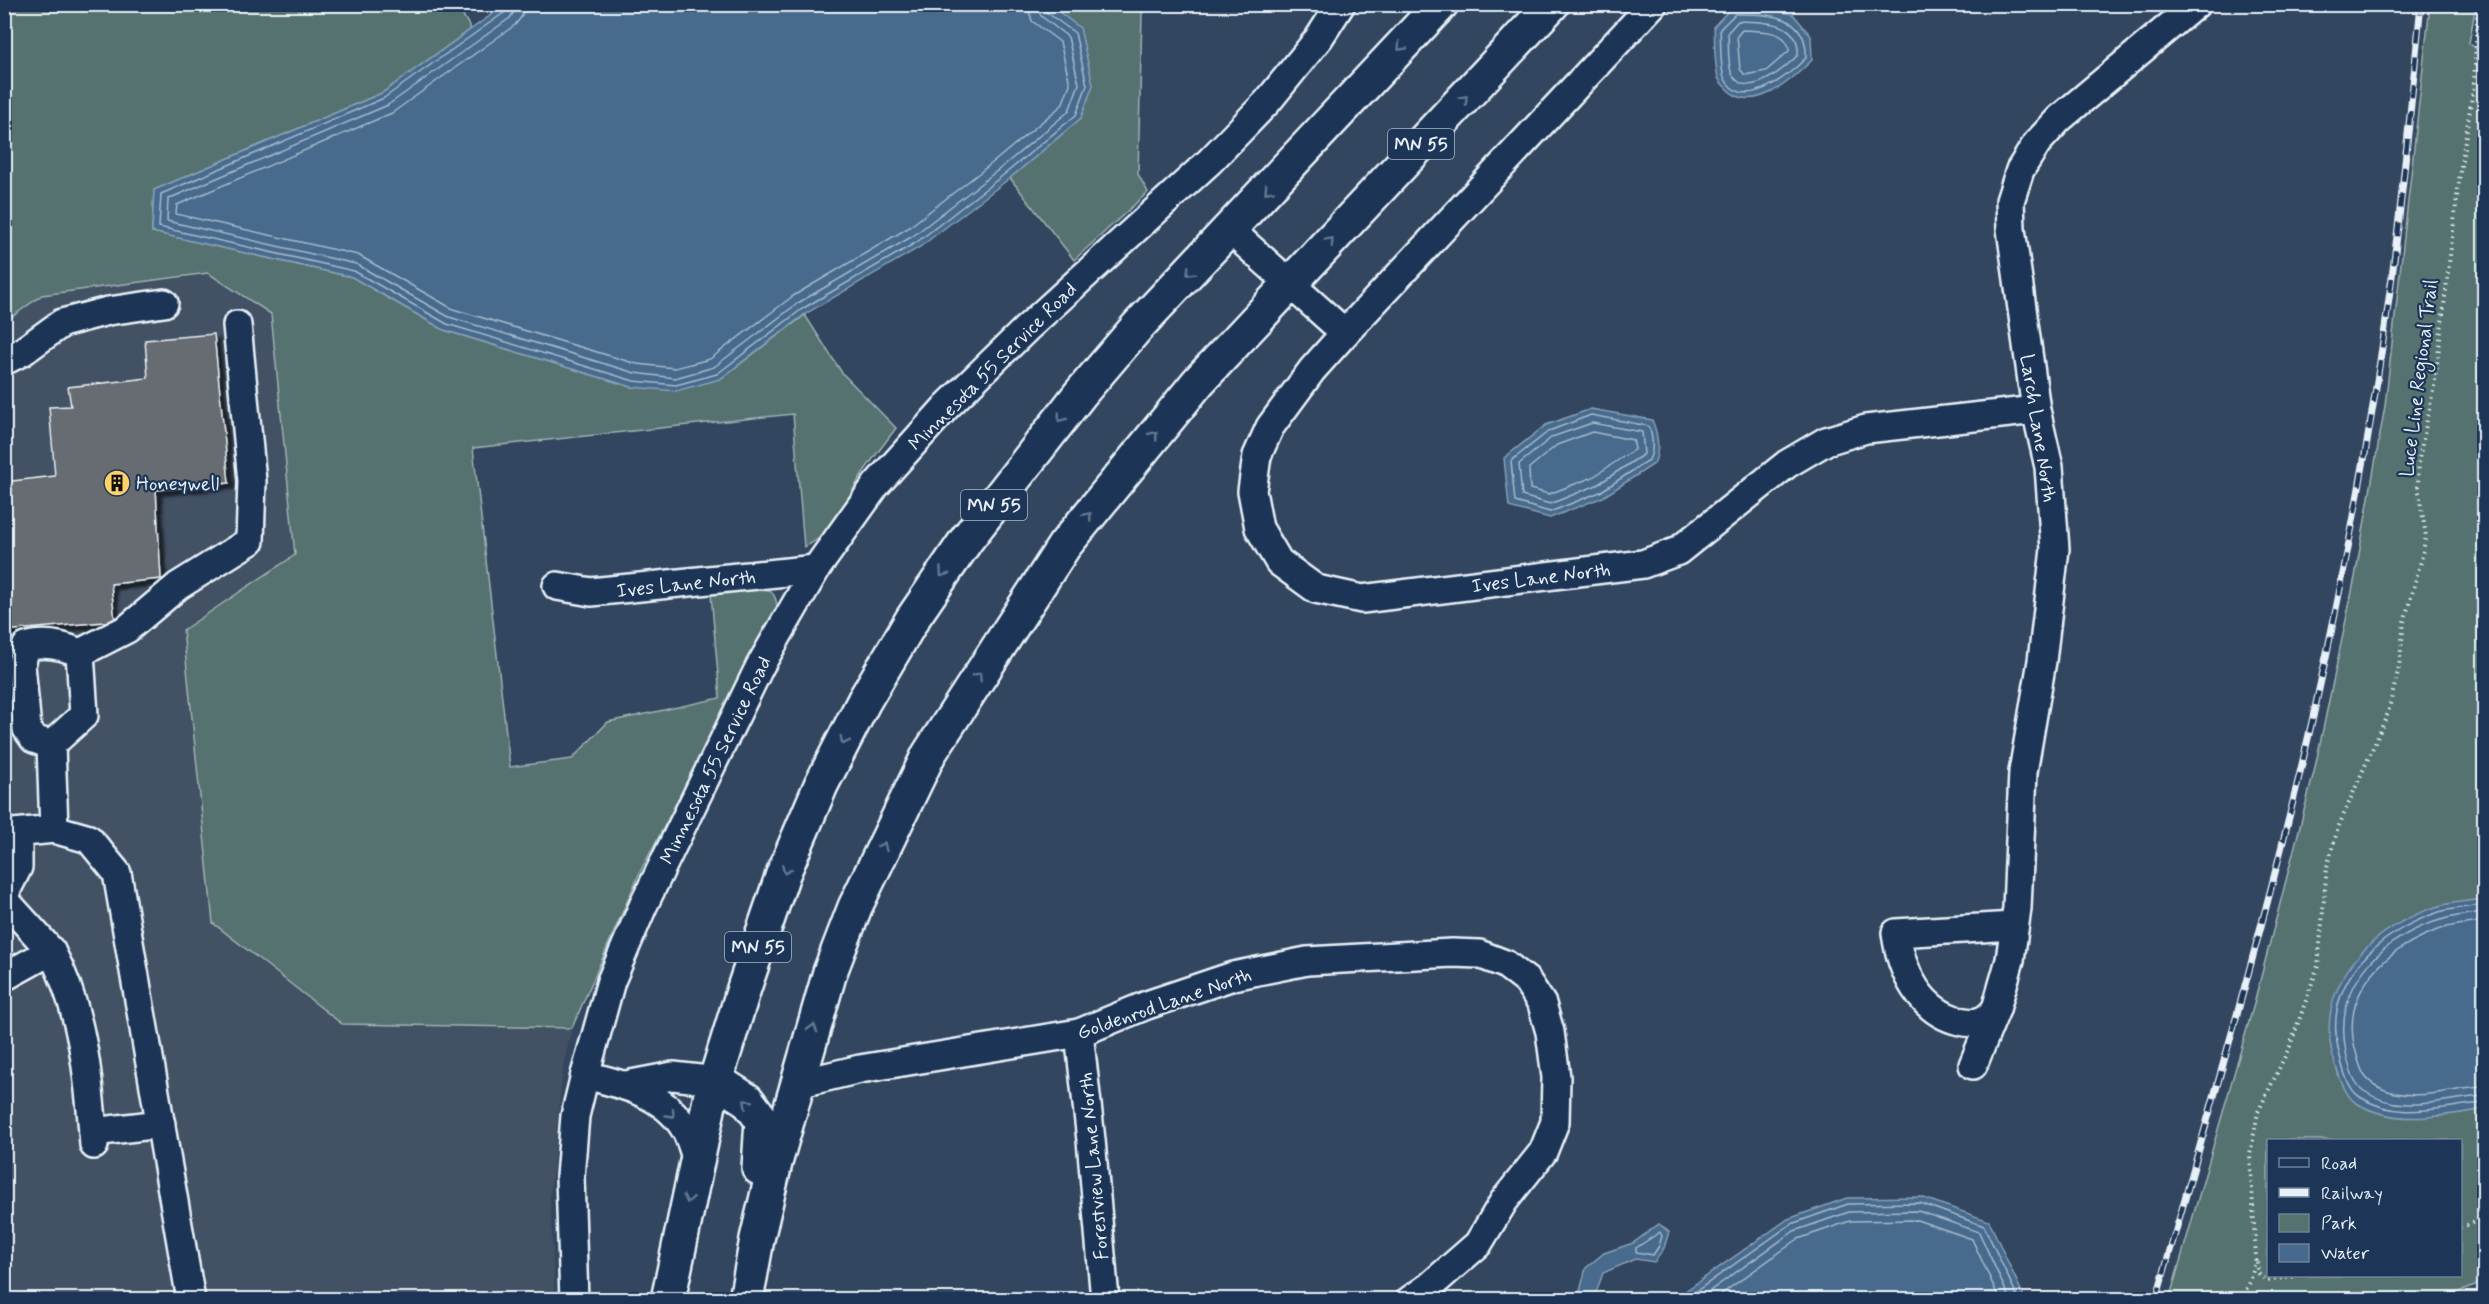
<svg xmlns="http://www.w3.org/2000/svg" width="2489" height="1304" viewBox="0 0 2489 1304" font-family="Mynerve,sans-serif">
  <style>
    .built { fill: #425164 }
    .green { fill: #56726f; stroke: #9fb2b4; stroke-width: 1.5; fill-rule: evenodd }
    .water { fill: #466a8d; stroke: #87a0b8; stroke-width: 1.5 }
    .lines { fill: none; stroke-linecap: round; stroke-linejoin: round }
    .shore { stroke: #a7bbcd; stroke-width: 1.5 }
    .building { fill: #666c71; stroke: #e8f1f8; stroke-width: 1.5; filter: url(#shadow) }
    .minor-casing { stroke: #e8f1f8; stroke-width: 32 }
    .highway-casing { stroke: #e8f1f8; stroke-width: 38 }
    .path { stroke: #e8f1f8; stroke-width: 4; stroke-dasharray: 1.5 4.5; stroke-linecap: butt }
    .minor { stroke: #1d3557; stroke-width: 27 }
    .highway { stroke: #1d3557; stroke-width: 33 }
    .rail-casing { stroke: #e8f1f8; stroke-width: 7 }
    .rail { stroke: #1d3557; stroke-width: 4.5; stroke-dasharray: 14; stroke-linecap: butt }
    .oneway { stroke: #64778f }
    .labels { text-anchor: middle; stroke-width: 4.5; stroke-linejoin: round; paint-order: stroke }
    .shield { fill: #1d3557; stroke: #abb9c8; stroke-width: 1.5 }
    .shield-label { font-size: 18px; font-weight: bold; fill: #e8f1f8 }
    .street-label { font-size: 20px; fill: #e8f1f8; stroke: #1d3557 }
    .poi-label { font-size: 20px; fill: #e8f1f8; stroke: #1d3557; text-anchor: start }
  </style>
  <defs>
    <filter id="shadow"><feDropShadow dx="5.5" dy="5.5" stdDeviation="1.5" flood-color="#0009"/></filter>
  </defs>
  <rect width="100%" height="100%" fill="#33465f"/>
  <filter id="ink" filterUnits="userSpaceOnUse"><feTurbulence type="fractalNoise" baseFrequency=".0167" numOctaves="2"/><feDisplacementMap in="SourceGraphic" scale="12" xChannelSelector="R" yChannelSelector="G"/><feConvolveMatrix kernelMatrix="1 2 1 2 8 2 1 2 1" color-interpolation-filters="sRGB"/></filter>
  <g filter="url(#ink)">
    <polygon class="built" points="208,273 271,314 295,555 183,630 342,1024 572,1028 563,1068 550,1198 555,1299 5,1299 4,322 42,295"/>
    <g class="green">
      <path d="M5,4L457,5L471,29L382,93L154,190L152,232L352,277L444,330L632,387L720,379L805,315L842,373L896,428C885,443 873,458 863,473C845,500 835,534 804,547L793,414L473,448L510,767L572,759L608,722L720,698L711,594C724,593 759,585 770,591C777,596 777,606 778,613L640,872L572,1028L342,1024L213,923L183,630L295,555L271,314L208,273L42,295L5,322Z"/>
      <polygon points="1043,5 1148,5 1142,14 1138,174 1148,192 1074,260 1010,178 1081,118 1055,9"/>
      <path d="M2430,5H2476L2469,43L2484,55V899L2440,906L2332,1051L2339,1077L2354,1101L2439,1116L2484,1109V1276L2475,1286L2439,1299L2169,1300L2254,1004L2314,772L2355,577L2385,406ZM2268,1140H2460V1276H2268Z"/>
    </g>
    <g class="water">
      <polygon points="505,5 1043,5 1055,9 1080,28 1093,85 1081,118 1010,178 920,247 805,314 720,379 676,391 632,387 444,330 352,277 152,232 154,190 382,93"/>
      <path d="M1731,8H1763L1793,14L1811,36L1812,60C1793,79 1752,117 1726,88C1723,85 1719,81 1718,77C1714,62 1715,42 1714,26Z"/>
      <path d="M1591,409L1652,420C1658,434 1660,450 1654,464L1603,497L1550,518L1509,507L1504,458L1546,425Z"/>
      <path d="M2484,899V1109C2443,1116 2393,1127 2355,1102C2343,1094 2336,1066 2332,1053C2316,981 2375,925 2439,906C2454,902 2470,901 2484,899Z"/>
      <polygon points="1921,1197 1989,1221 2025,1299 1674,1299 1788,1219 1847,1198"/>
      <polygon points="1659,1224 1669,1232 1664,1248 1655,1262 1635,1259 1603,1273 1595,1296 1603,1299 1578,1299 1586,1268 1604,1253 1633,1243"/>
    </g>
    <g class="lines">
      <g class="shore">
        <polyline points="508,4 505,12 384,98 161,194 159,227 354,271 447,324 634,381 676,385 717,374 802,309 917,242 1006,173 1076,115 1087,85 1075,33 1046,12 1044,4"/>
        <polyline points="515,4 514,12 510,18 388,105 168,199 167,221 356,264 449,317 635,373 675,378 714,367 798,303 913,236 1002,167 1069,111 1079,84 1068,37 1041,16 1036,4"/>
        <polyline points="524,4 522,16 515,25 392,113 177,205 176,214 358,255 453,309 637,364 675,368 710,359 793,296 908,228 996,160 1062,105 1070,84 1060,42 1032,21 1027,4"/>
        <path d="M1735,14C1769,14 1808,13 1806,58C1789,75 1741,115 1724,77C1720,67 1721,41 1720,29Z"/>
        <path d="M1738,21C1764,22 1800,20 1798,55C1785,68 1747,102 1732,74C1727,64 1729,44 1728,32Z"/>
        <path d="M1742,30C1758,31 1789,29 1789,51L1766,71L1745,75L1740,69L1737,36Z"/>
        <path d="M1591,415L1648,426C1653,435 1654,450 1649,460L1600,492L1550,512L1515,502L1511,461L1549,431Z"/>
        <polygon points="1592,423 1642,432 1644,454 1597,485 1550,504 1522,496 1519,464 1552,437"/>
        <polygon points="1592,432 1633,440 1635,449 1593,477 1549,494 1530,489 1529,468 1557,445"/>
        <path d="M2484,905C2470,907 2454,908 2439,912C2379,932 2321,982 2339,1052C2342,1066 2347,1089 2360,1097C2399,1122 2442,1106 2484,1103"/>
        <path d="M2484,912C2471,914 2457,915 2444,919C2386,934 2335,982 2345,1046C2347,1059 2352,1083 2364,1091C2401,1116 2445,1098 2484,1096"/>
        <path d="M2484,921C2471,924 2456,924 2444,928C2389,946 2338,990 2356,1052C2361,1072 2364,1082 2385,1090C2418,1102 2451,1088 2484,1087"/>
        <polygon points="1660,1232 1662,1236 1659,1246 1653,1255 1636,1252 1636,1248"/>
        <polyline points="1684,1300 1791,1224 1848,1204 1920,1203 1984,1226 2019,1300"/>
        <polyline points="1697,1300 1794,1231 1849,1212 1918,1211 1979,1232 2010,1300"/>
        <polyline points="1713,1300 1798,1239 1850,1221 1917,1220 1972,1239 2000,1300"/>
      </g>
    </g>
    <polygon class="building" points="214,334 229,483 156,490 161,579 111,584 115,621 4,631 4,482 55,476 49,407 71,406 68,387 148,378 145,340"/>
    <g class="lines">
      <defs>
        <g id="minor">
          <polyline points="1653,4 1345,333 1312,370 1270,427 1257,456 1252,491 1259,528 1279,562 1316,589 1362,599 1643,564 1678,551 1787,464 1826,441 1866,429 2036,410"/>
          <polyline points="1230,230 1345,333"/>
          <polyline points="4,361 22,352 62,323 108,311 164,303"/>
          <polyline points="557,586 591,592 816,569"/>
          <path d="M51,745L34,739L27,729L21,665L26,647C44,641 62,645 80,653"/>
          <polyline points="54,829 51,745 84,715 80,653 127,629 178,586 250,541 252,481 237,325"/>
          <polyline points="4,834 54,829 89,839 117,873 191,1300"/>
          <polyline points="4,895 18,867 18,833"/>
          <polyline points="4,899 51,951 4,977"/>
          <path d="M51,951C83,1010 89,1079 94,1145"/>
          <path d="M1996,1009C1985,1022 1977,1025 1960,1021C1920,1012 1901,971 1896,933L2014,926"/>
          <polyline points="1079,1033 1091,1140 1105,1300"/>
          <polyline points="1973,1065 1996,1009 2010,960 2017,908 2023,772 2042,661 2055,549 2049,467 2036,410 2011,229 2010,201 2020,170 2037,143 2059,119 2196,4"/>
          <polyline points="797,1084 860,1069 1079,1033 1147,1005 1233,976 1307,961 1452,953 1479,954 1505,964 1527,981 1542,1004 1550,1032 1556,1077 1555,1122 1543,1152 1504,1201 1478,1244 1430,1286 1410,1300"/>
          <polyline points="626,1085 673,1076 717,1081"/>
          <polyline points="93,1132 161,1124"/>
          <path d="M697,1160C693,1150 691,1139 685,1129C665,1094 622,1084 585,1075L611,981L643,906L760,666L816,569L876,485L947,406L1026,329L1210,161L1268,101L1319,38L1341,4"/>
          <polyline points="574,1300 570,1177 575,1116 585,1075"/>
        </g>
        <g id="highway">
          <polyline points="717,1081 747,1100 762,1120 759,1168"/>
          <polyline points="668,1300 711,1095 745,985 783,874 821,785 864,701 913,618 967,539 1080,394 1138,326 1441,4"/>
          <polyline points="746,1300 757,1239 775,1163 830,972 855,907 929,754 1064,546 1198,382 1552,4"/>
        </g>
      </defs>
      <use href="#minor" class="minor-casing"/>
      <use href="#highway" class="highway-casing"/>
      <g class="path">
        <polyline points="2460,1227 2484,1219"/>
        <polyline points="2257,1262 2259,1274 2267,1281 2296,1276"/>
        <polyline points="2241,1300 2250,1282 2256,1258 2250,1155 2258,1112 2290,1046 2318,966 2327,867 2338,828 2388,713 2399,667 2404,622 2421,561 2426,536 2418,486 2419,459 2435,381 2460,172 2474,84 2478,4"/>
      </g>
      <use href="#minor" class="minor"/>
      <use href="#highway" class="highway"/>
      <defs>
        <path id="rail" d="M2156,1300C2212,1103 2270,908 2315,708C2347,563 2374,416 2393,269C2404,181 2412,93 2421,4"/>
      </defs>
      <use href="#rail" class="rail-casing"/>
      <use href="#rail" class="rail"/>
    </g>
    <defs><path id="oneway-chevron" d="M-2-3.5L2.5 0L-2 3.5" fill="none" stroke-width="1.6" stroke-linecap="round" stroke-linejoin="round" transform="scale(1.5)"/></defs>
    <g class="oneway">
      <use href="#oneway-chevron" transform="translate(1401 47) rotate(133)"/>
      <use href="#oneway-chevron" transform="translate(1464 99) rotate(-47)"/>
      <use href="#oneway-chevron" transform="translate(1268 190) rotate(133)"/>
      <use href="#oneway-chevron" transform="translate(1330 241) rotate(-47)"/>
      <use href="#oneway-chevron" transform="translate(1190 272) rotate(134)"/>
      <use href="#oneway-chevron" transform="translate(1061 418) rotate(128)"/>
      <use href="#oneway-chevron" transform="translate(1154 435) rotate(-51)"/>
      <use href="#oneway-chevron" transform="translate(1088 516) rotate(-51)"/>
      <use href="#oneway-chevron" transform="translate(943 573) rotate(125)"/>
      <use href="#oneway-chevron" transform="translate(978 676) rotate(-57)"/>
      <use href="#oneway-chevron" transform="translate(844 741) rotate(117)"/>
      <use href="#oneway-chevron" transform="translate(883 846) rotate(-65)"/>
      <use href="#oneway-chevron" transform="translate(786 870) rotate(112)"/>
      <use href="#oneway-chevron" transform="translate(813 1028) rotate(-74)"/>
      <use href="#oneway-chevron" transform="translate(747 1103) rotate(-136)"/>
      <use href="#oneway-chevron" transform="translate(671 1114) rotate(48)"/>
      <use href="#oneway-chevron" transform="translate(688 1199) rotate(102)"/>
    </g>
  </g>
  <defs>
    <symbol id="building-disc" viewBox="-11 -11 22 22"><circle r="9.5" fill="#ffd166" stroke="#1d3557"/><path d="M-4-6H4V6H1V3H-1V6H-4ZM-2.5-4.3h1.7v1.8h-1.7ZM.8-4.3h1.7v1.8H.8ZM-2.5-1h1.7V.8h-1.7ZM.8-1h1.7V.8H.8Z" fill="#111"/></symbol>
  </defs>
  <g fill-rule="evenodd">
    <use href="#building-disc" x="102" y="468" width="30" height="30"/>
  </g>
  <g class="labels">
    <g class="shield">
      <rect x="1388" y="129" width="66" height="30" rx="4.5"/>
      <rect x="961" y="490" width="66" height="30" rx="4.5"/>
      <rect x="725" y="932" width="66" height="30" rx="4.5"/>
    </g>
    <g class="shield-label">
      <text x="1421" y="150">MN 55</text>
      <text x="994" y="511">MN 55</text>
      <text x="758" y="953">MN 55</text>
    </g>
    <g class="street-label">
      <text transform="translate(992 366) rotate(-45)" y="7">Minnesota 55 Service Road</text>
      <text transform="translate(2418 378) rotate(-83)" y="7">Luce Line Regional Trail</text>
      <text transform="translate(2039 428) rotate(81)" y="7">Larch Lane North</text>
      <text transform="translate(1541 577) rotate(-7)" y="7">Ives Lane North</text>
      <text transform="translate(686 583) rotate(-6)" y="7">Ives Lane North</text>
      <text transform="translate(715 760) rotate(-64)" y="7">Minnesota 55 Service Road</text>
      <text transform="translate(1164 1003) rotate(-19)" y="7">Goldenrod Lane North</text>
      <text transform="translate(1093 1166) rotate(-95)" y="7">Forestview Lane North</text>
    </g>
    <g class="poi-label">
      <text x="136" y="490">Honeywell</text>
    </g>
  </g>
  <rect width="2489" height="1304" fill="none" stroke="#1d3557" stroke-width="24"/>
  <rect x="12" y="12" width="2465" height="1280" fill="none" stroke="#e8f1f8" stroke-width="2" filter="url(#ink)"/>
  <rect x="2267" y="1139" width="195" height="138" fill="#1d3557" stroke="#6e8097" stroke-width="1.5"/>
  <rect x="2279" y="1158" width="30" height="9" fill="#1d3557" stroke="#6e8097" stroke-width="1.5"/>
  <text x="2321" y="1169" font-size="18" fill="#e8f1f8">Road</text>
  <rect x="2279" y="1188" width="30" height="9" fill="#e8f1f8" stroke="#6e8097" stroke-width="1.5"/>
  <text x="2321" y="1199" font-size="18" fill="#e8f1f8">Railway</text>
  <rect x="2279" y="1214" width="30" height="18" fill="#56726f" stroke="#6e8097" stroke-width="1.5"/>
  <text x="2321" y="1229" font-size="18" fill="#e8f1f8">Park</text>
  <rect x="2279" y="1244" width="30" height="18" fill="#466a8d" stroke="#6e8097" stroke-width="1.5"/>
  <text x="2321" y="1259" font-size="18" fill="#e8f1f8">Water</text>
</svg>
